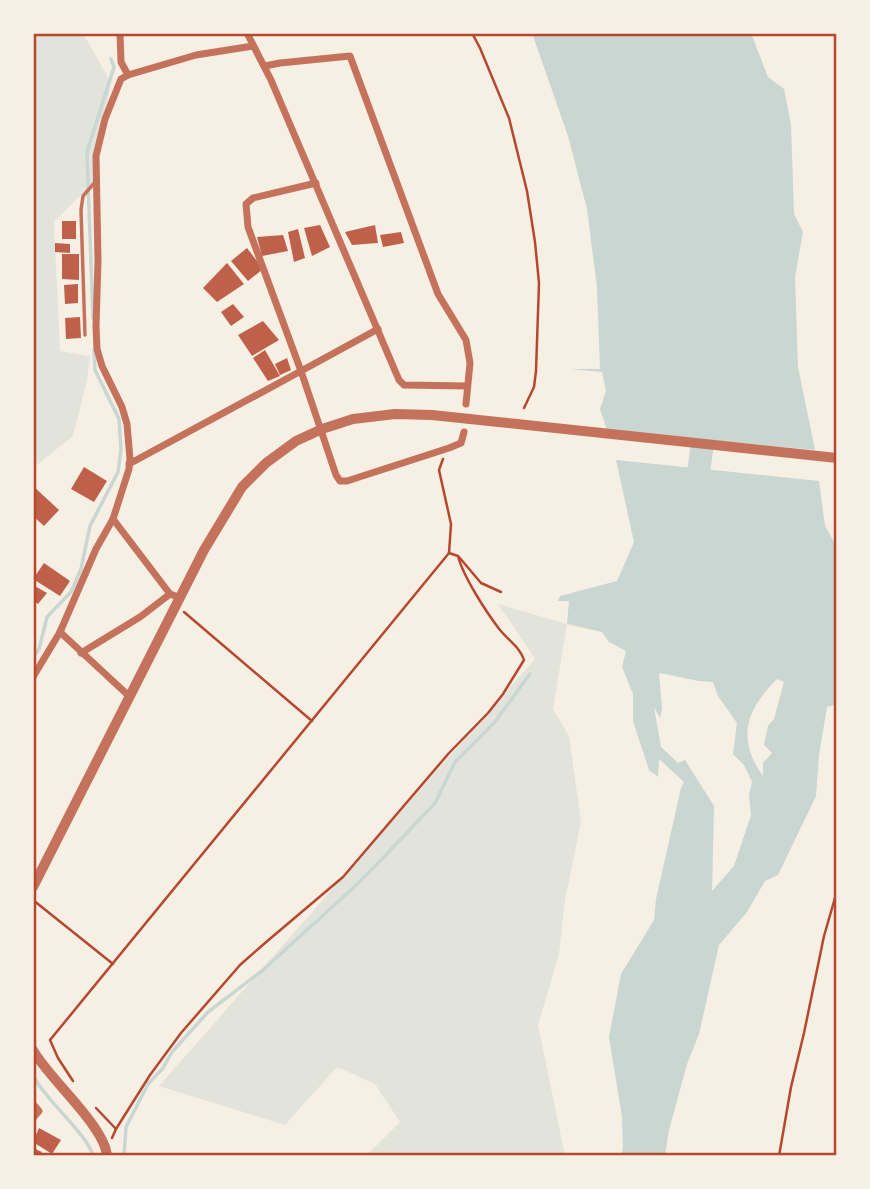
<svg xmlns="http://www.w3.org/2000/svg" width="870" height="1189" viewBox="0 0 870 1189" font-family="'PT Sans Narrow',sans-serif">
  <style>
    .green { fill: #e2e4dc }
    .water { fill: #c9d6d2; fill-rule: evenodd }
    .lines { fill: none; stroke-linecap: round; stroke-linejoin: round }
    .stream { stroke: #c9d6d2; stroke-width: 3.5 }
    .river { stroke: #c9d6d2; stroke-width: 23 }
    .building { fill: #bf614a }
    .path { stroke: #b5482f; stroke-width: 2.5 }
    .service { stroke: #c5725c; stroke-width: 3.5 }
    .minor { stroke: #c5725c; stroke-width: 7 }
    .tertiary { stroke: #c5725c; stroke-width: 10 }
    .neatline { fill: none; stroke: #b5482f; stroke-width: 2.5 }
  </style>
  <rect width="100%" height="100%" fill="#f6efe4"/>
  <g class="green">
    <polygon points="33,33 83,33 111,83 95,180 54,222 60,351 90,356 87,380 73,436 33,468"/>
    <polygon points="498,604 567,624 553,709 569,736 581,822 565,900 559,954 538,1025 565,1156 366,1156 400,1122 375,1084 337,1067 285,1125 159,1086 535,659"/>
  </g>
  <g class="water">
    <polygon points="532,33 751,33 768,77 784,89 791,125 794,214 803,232 795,277 798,367 815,450 607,430 600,409 606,391 602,372 571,369 600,369 597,287 587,209 568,136"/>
    <path d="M616,460L819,481L825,526L837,547V704L827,707L819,755L816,796L778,875L765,881L747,912L719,945L699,1034L687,1064L669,1130L665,1156H621L623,1147L622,1117L609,1037L621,974L654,920L656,899L681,788L684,782L659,759L658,777L649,770L633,721V694L622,667L626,651L609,642L602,632L567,624L569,601H558L560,596L617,581L634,542ZM659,673L699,681L713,682L718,696L737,723L733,754L744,765L752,782L749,794L751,815L734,866L712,891L714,806L685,760L678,763L661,747L654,707L660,718L662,709ZM777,679L784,682L774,719L768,726L764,745L772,753L763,763V776C736,738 746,710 777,679Z"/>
  </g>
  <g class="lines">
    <g class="stream">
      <polyline points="93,318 87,152 114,67 111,59"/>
      <polyline points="33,658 39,649 47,617 71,592 81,569 90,526 118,472 121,450 119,419 95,370 94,350"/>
      <path d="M33,1076C37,1082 41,1089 46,1094C57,1109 90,1140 93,1156"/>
      <polyline points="124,1156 126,1127 148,1084 163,1068 172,1052 208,1012 263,970 354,887 383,858 435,803 455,762 494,723 530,674"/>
    </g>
    <polyline class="river" points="705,497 699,469 706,417"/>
  </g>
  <g class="building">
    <rect x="62" y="221" width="14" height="18"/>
    <polygon points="320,225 330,247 312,256 304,228"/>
    <polygon points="375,225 378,243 352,245 345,232"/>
    <polygon points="298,229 305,258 294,262 288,232"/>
    <polygon points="401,232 404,243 383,247 380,235"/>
    <polygon points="283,235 288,251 262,256 257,237"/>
    <polygon points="55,243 70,244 70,253 55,252"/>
    <polygon points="247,248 263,269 248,281 231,261"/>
    <polygon points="62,254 79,254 79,280 62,279"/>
    <polygon points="227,263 244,284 217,302 203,288"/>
    <polygon points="78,284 78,303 65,304 64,285"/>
    <polygon points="233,304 244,317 231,326 221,312"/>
    <polygon points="80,317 81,338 66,339 65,318"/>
    <polygon points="263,321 279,340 252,356 238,335"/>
    <polygon points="265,350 280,376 268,381 253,358"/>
    <polygon points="287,358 291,370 280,375 275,364"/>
    <polygon points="84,467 107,481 94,502 71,489"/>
    <polygon points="33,486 59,510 44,526 33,516"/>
    <polygon points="44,563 70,581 60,596 33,579"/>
    <polygon points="33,585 47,593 38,604 33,600"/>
    <polygon points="39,1128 61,1140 52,1154 33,1142"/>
    <polygon points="33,1148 42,1152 40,1156 33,1156"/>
  </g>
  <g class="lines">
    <g class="path">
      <polyline points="472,33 480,48 509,118 527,191 535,242 539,283 536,371 534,387 524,408"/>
      <polyline points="459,557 481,583 501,592"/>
      <polyline points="184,612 312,721"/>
      <polyline points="33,900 113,964"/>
      <polyline points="73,1081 58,1058 50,1040 449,553 451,524 439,470 443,459"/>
      <polyline points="96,1108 116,1129 112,1138"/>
      <path d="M116,1129L150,1075L181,1033L240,965L265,943L343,877L449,753L488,713L503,694L524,660C520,647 508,640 500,630C486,612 463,576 458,556L449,553"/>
      <polyline points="779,1156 791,1087 804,1033 824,936 837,891"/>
    </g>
    <polyline class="service" points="85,335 81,210 83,196 96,181"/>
    <g class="minor">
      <polyline points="247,33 271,80 399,380 404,385 467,386"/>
      <polyline points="265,66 280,63 350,56 438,294 466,340 470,363 466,404"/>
      <polyline points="128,75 196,55 253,46"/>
      <polyline points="378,329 301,371 336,475 340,481 347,481 449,448 461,443 464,432"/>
      <polyline points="129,464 301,371 248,227 246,204 253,198 316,183"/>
      <polyline points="113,519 170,594"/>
      <polyline points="60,632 130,697"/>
      <polyline points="81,653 140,617 170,594 181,598"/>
      <polyline points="33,677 60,632 96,549 113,519 129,469 130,459 127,424 122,407 102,366 97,349 96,326 98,261 96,156 105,119 121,79 128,75 121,62 120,33"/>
      <polyline points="33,1104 39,1111 33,1118"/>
    </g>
    <g class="tertiary">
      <polyline points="33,887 204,550 242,487 266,463 296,441 322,429 353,419 395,414 432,415 837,458"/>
      <path d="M33,1050C48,1078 105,1126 107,1156"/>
    </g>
  </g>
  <rect width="870" height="1189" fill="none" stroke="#f6efe4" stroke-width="70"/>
  <rect x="35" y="35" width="800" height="1119" class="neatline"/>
</svg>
